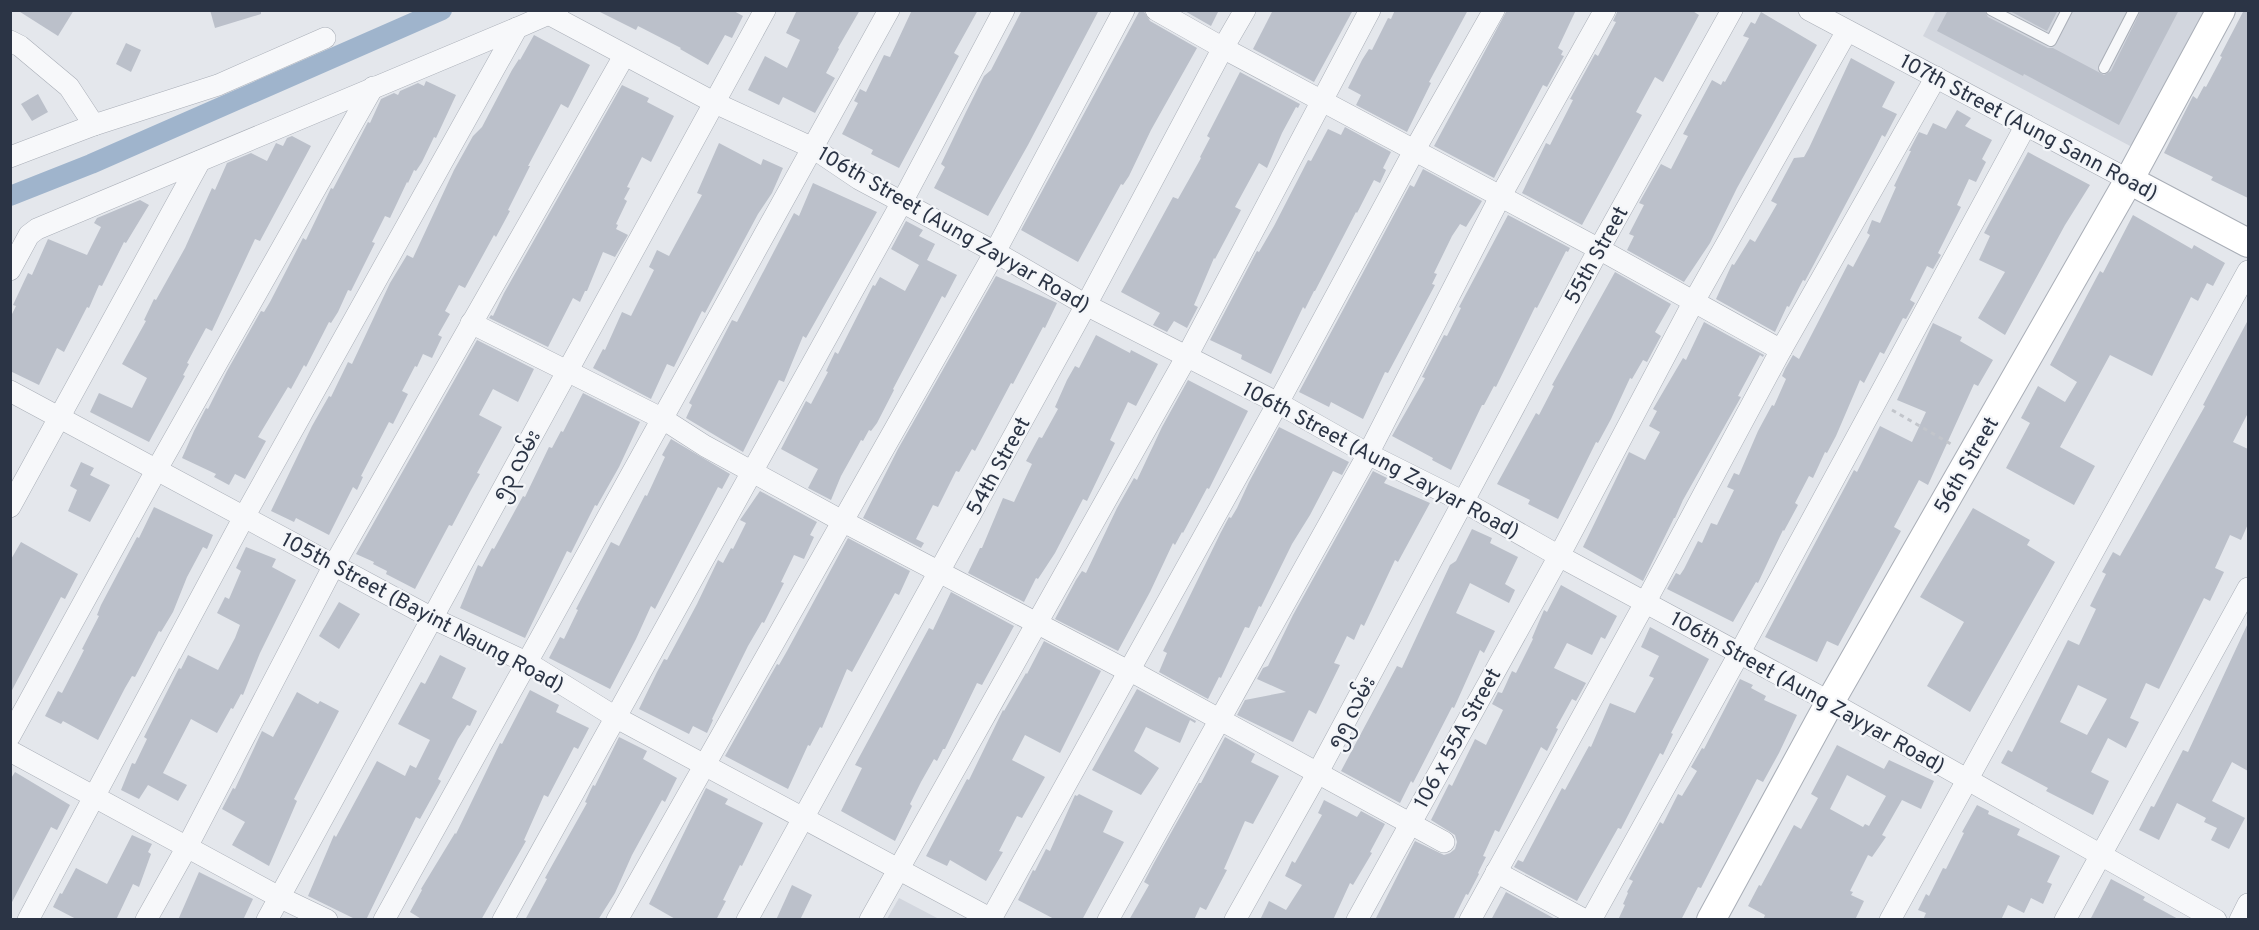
<svg xmlns="http://www.w3.org/2000/svg" width="2259" height="930" viewBox="0 0 2259 930" font-family="Overpass,'Noto Sans Myanmar',sans-serif">
  <style>
    .built { fill: #d2d6de }
    .lines { fill: none; stroke-linecap: round; stroke-linejoin: round }
    .canal { stroke: #9fb4cc; stroke-width: 20 }
    .building { fill: #bbc0ca; fill-rule: evenodd }
    .lane-casing { stroke: #a9aeb7; stroke-width: 12 }
    .street-casing { stroke: #a9aeb7; stroke-width: 22 }
    .secondary-casing { stroke: #a9aeb7; stroke-width: 30 }
    .path { stroke: #c2c5cb; stroke-width: 3; stroke-dasharray: 4.5 4.5; stroke-linecap: butt }
    .lane { stroke: #f7f8fa; stroke-width: 10 }
    .street { stroke: #f7f8fa; stroke-width: 21 }
    .secondary { stroke: #fff; stroke-width: 28 }
    .labels { text-anchor: middle; stroke-width: 4.5; stroke-linejoin: round; paint-order: stroke }
    .street-label { font-size: 21px; fill: #2b3445; stroke: #f4f6f9 }
  </style>
  <rect width="100%" height="100%" fill="#e4e7ec"/>
  <g class="built">
    <polygon points="1936,11 2205,11 2132,147 1923,36"/>
    <polygon points="899,898 939,919 887,919"/>
  </g>
  <g class="lines">
    <polyline class="canal" points="10,196 91,164 442,10"/>
  </g>
  <g class="building">
    <polygon points="17,10 74,10 58,36"/>
    <polygon points="210,10 261,10 261,14 215,28"/>
    <polygon points="596,10 732,10 743,16 732,38 725,35 708,65 680,49 681,48 638,26 636,30"/>
    <polygon points="797,10 860,10 838,48 839,49 826,73 835,78 815,113 783,97 779,105 748,90 765,56 787,68 800,40 786,33"/>
    <polygon points="912,10 978,10 954,53 959,56 899,168 871,154 873,150 842,134 858,103 854,101 860,89 866,92 884,55 890,57"/>
    <polygon points="1022,10 1099,10 1028,145 988,216 934,188 945,167 941,164 966,112 984,76 991,70"/>
    <polygon points="1140,10 1143,10 1150,21 1197,48 1151,130 1129,176 1123,185 1121,184 1078,262 1021,230"/>
    <polygon points="1183,10 1219,10 1211,26"/>
    <polygon points="1273,10 1353,10 1314,82 1253,49"/>
    <polygon points="1395,10 1468,10 1429,82 1431,83 1407,132 1356,105 1361,95 1348,88 1362,60 1369,49 1372,50 1388,18 1391,19"/>
    <polygon points="1507,10 1576,10 1558,48 1563,51 1561,55 1564,56 1547,87 1543,85 1494,178 1434,146"/>
    <polygon points="1618,10 1691,10 1699,15 1663,82 1655,77 1636,112 1642,115 1582,225 1522,193 1546,143 1550,145 1573,100 1570,99 1595,54 1598,56 1616,22 1613,21"/>
    <polygon points="1948,10 1984,10 1988,17 2048,48 2053,48 2104,75 2111,71 2141,10 2179,10 2119,125 2024,74 2023,76 1937,31"/>
    <polygon points="2008,10 2058,10 2047,31"/>
    <polygon points="2244,10 2248,10 2248,198 2211,180 2213,177 2164,153 2193,96 2197,99 2204,86 2206,87 2222,57 2220,56"/>
    <polygon points="1761,12 1817,45 1737,188 1710,243 1684,282 1627,250 1634,236 1629,234 1644,205 1639,203 1661,164 1671,169 1688,136 1683,134 1712,80 1721,85 1723,81 1725,82 1749,38 1743,36 1751,22 1755,24"/>
    <polygon points="534,35 590,65 568,108 561,104 528,166 530,166 508,210 510,211 496,237 494,235 465,288 459,285 445,311 450,314 438,335 442,337 432,358 423,354 417,367 415,366 402,391 408,394 393,424 389,422 361,476 363,477 357,490 353,487 329,535 296,518 294,522 271,511 312,426 329,396 331,397 348,362 352,364 390,283 407,255 413,258 454,170 473,136 482,127 512,70 519,59 520,60"/>
    <polygon points="126,43 141,50 131,72 116,64"/>
    <polygon points="1851,58 1895,82 1882,107 1897,114 1885,137 1882,135 1876,147 1805,281 1803,280 1789,307 1787,306 1775,332 1716,299 1732,264 1734,265 1750,239 1755,242 1777,204 1771,201 1794,158 1804,157 1809,148"/>
    <polygon points="1240,72 1300,104 1298,108 1296,107 1282,133 1267,168 1259,163 1235,207 1241,210 1215,259 1214,258 1194,305 1198,307 1187,328 1174,321 1167,332 1153,325 1160,313 1121,292 1173,197 1178,199 1201,158 1200,157 1210,138 1207,136"/>
    <polygon points="426,81 456,95 436,138 434,137 422,162 416,171 414,170 408,183 407,182 390,218 385,216 372,242 375,243 351,291 348,290 338,312 331,323 329,322 306,367 304,365 291,389 288,387 258,437 266,441 245,479 235,474 229,485 214,477 216,474 182,458 194,431 206,408 208,409 227,371 261,311 264,312 270,302 303,238 306,240 331,188 333,189 368,122 370,123 381,99 394,93 398,95 400,91 418,83 424,86"/>
    <polygon points="622,85 649,98 647,102 674,116 651,162 642,157 627,187 630,188 624,199 627,201 616,224 618,225 616,229 628,235 615,257 603,252 587,291 585,291 580,302 573,298 548,347 489,318 491,315 493,316 504,293"/>
    <polygon points="38,94 48,112 32,121 21,104"/>
    <polygon points="1957,110 1971,118 1965,126 1992,140 1982,159 1986,162 1976,182 1969,179 1957,205 1961,207 1938,253 1941,255 1933,269 1927,266 1910,300 1915,303 1906,319 1903,318 1884,354 1880,352 1864,383 1860,380 1836,436 1827,453 1825,452 1813,478 1809,476 1795,503 1798,505 1784,531 1783,530 1758,583 1756,582 1733,622 1667,589 1676,573 1680,575 1684,569 1698,541 1702,543 1711,523 1717,525 1734,490 1727,487 1734,473 1739,475 1758,431 1772,405 1774,406 1786,379 1782,376 1785,369 1793,355 1799,359 1848,264 1853,267 1870,235 1867,233 1872,220 1880,223 1896,187 1894,186 1911,151 1909,151 1919,132 1927,135 1933,123 1946,129"/>
    <polygon points="1345,127 1391,152 1383,168 1386,170 1380,183 1374,180 1357,213 1356,212 1315,291 1314,291 1305,309 1303,307 1271,374 1241,359 1242,355 1210,340 1257,251 1259,252 1274,226 1308,160 1311,161 1328,129 1341,135"/>
    <polygon points="292,136 311,146 260,241 255,239 212,331 206,328 187,363 189,364 183,375 185,376 149,442 90,412 99,393 132,408 147,378 122,364 146,321 144,320 154,299 156,300 185,248 212,188 215,190 227,163 251,153 267,161 276,143 283,146 287,138"/>
    <polygon points="719,143 761,165 763,159 783,168 772,193 758,214 705,313 702,311 674,367 667,364 651,399 593,368 603,349 605,350 622,312 631,316 654,270 649,267 657,250 669,256 702,195 697,193"/>
    <polygon points="2028,152 2090,185 2065,225 2005,335 1978,318 2005,272 1979,260 1990,236 1984,233"/>
    <polygon points="1423,169 1482,201 1466,227 1460,224 1452,236 1434,273 1437,274 1432,284 1435,285 1388,373 1385,372 1363,419 1331,402 1329,407 1299,392 1410,185 1414,187"/>
    <polygon points="813,183 877,212 806,338 803,336 784,382 779,380 743,452 686,418 692,405 689,403 732,320 737,322 794,213 799,216"/>
    <polygon points="140,200 149,205 126,243 124,242 102,286 99,285 89,308 87,307 64,352 57,348 39,385 10,371 10,318 16,306 13,305 28,273 32,275 48,239 87,255 101,227 94,223 97,218"/>
    <polygon points="1508,215 1570,248 1568,252 1566,251 1537,308 1535,307 1496,387 1494,386 1484,405 1482,405 1451,470 1432,460 1433,458 1392,436 1425,378 1422,377 1444,335 1447,336 1461,308 1459,307"/>
    <polygon points="2133,215 2192,249 2194,245 2225,263 2213,286 2207,283 2198,301 2191,297 2152,376 2110,355 2060,447 2095,466 2074,505 2006,468 2030,423 2021,418 2038,386 2065,402 2077,382 2050,365 2100,271 2103,273"/>
    <polygon points="906,221 923,230 919,236 935,244 927,260 957,275 945,298 942,296 893,389 894,390 877,423 871,431 869,430 863,441 861,440 841,476 831,500 808,488 818,469 781,449 806,401 811,404 828,372 826,371 835,352 838,354 873,285 875,286 880,277 905,291 919,265 891,249"/>
    <polygon points="1615,272 1671,304 1655,332 1661,336 1655,347 1647,362 1643,360 1632,379 1630,378 1611,419 1598,443 1596,442 1558,519 1528,504 1530,500 1497,484 1536,413 1539,415 1554,386 1552,385"/>
    <polygon points="996,276 1057,303 1045,328 1043,327 1013,384 1011,383 975,451 972,449 959,472 956,471 938,507 933,505 916,539 924,543 921,548 863,518 898,449"/>
    <path d="M2248,320V413L2233,442L2248,449V524L2241,540L2230,535L2215,568L2224,572L2210,601L2204,598L2159,689L2146,683L2130,718L2139,722L2126,748L2108,738L2091,772L2109,781L2093,815L2046,791L2048,788L2001,763L2008,750L2012,752L2068,640L2079,645L2096,609L2090,606L2106,574L2102,572L2113,552L2120,556L2205,406L2203,405ZM2078,685L2107,699L2087,735L2060,722Z"/>
    <polygon points="1704,322 1764,355 1763,357 1760,355 1738,396 1741,397 1683,500 1675,518 1674,518 1643,581 1583,547 1629,452 1645,460 1660,432 1649,426 1657,411 1653,409 1683,358 1686,360"/>
    <polygon points="1933,323 1962,337 1960,341 1993,360 1978,386 1974,384 1928,485 1919,480 1894,527 1901,531 1838,646 1827,641 1817,662 1765,637 1854,470 1857,472 1880,426 1912,442 1926,412 1897,400"/>
    <polygon points="1096,335 1130,353 1131,350 1158,364 1136,406 1128,402 1110,440 1115,443 1087,501 1083,499 1055,553 1038,579 1036,578 1024,602 968,573 980,548 982,548 1003,498 1014,502 1032,464 1026,461 1039,437 1042,438 1058,409 1055,407 1067,380 1075,366 1079,368"/>
    <polygon points="477,340 534,369 518,402 493,389 479,415 502,427 477,473 480,474 471,490 452,526 449,525 415,589 386,574 387,571 373,564 374,562 356,554"/>
    <polygon points="1188,380 1248,411 1209,489 1207,488 1183,533 1182,532 1175,545 1173,543 1150,592 1118,651 1055,619 1076,580 1082,571 1086,573 1117,508 1134,478 1137,480 1162,427"/>
    <polygon points="583,393 640,422 619,467 597,506 595,505 571,553 567,551 525,638 460,608 478,565 482,567 492,548 494,549 523,496 525,497 549,447 552,448 561,431 563,432"/>
    <polygon points="1279,427 1349,462 1342,475 1333,471 1310,515 1292,544 1261,607 1259,606 1249,628 1245,627 1221,678 1219,677 1208,699 1159,672 1167,653 1163,651 1220,534 1229,517 1231,518 1237,508 1249,482"/>
    <polygon points="671,439 730,474 722,489 718,487 655,609 651,606 636,639 610,689 549,658 560,637 564,639 578,610 576,609 611,542 619,546 645,495 647,496 665,457 662,455"/>
    <polygon points="81,462 94,468 90,475 110,485 90,522 68,511 77,490 70,486"/>
    <polygon points="1373,471 1387,478 1384,483 1430,503 1398,562 1395,560 1364,626 1361,624 1354,640 1347,636 1334,663 1340,665 1316,714 1309,710 1293,742 1237,715 1245,700 1286,692 1257,679 1263,668 1268,666 1293,615"/>
    <polygon points="760,491 817,522 810,535 814,537 804,559 794,555 781,582 784,583 764,623 762,622 748,646 712,719 713,720 707,733 693,726 689,734 639,709 657,672 664,659 667,660 697,604 718,560 723,563 731,548 733,549 746,523 740,520"/>
    <polygon points="154,507 213,535 207,549 203,547 187,577 173,612 161,632 159,631 135,677 132,676 125,688 98,740 63,721 61,724 45,716 58,691 62,693 84,650 82,649 99,616 97,615 101,605 137,537 139,538"/>
    <polygon points="1973,508 2030,540 2027,545 2055,562 1970,712 1927,686 1964,622 1920,597"/>
    <polygon points="1472,529 1492,538 1490,543 1518,557 1505,584 1515,590 1509,603 1470,583 1456,613 1495,631 1484,653 1480,650 1454,708 1452,707 1413,783 1411,781 1400,803 1341,771 1397,666 1402,668 1450,565 1456,561"/>
    <polygon points="848,538 910,571 899,595 895,593 852,672 847,669 822,728 820,727 810,746 808,745 788,789 725,756 777,664 779,665 787,651"/>
    <polygon points="21,542 78,574 65,599 61,597 10,694 10,561"/>
    <polygon points="246,547 276,559 272,567 296,580 260,653 243,695 241,694 233,709 231,708 217,733 191,719 163,773 187,785 178,801 148,785 139,799 121,790 132,763 135,764 147,739 144,737 179,668 181,669 188,655 218,670 235,638 240,625 217,613 225,597 229,599 241,571 236,568"/>
    <polygon points="1561,585 1617,616 1605,639 1601,637 1592,655 1567,643 1554,668 1586,683 1576,701 1572,699 1556,728 1558,729 1547,751 1541,747 1499,832 1495,830 1483,856 1486,857 1478,873 1479,874 1468,895 1466,894 1453,920 1375,920 1415,841 1444,855 1450,853 1455,849 1457,842 1455,835 1431,820 1449,784 1452,786 1475,739 1486,745 1503,710 1492,704 1498,692 1502,693 1512,671 1516,673 1533,639 1532,638 1544,610 1547,612"/>
    <polygon points="951,592 1014,626 982,685 977,683 945,749 943,749 937,761 934,759 921,782 910,804 912,806 895,841 841,811 862,768 855,765 929,628 933,630"/>
    <polygon points="339,602 360,614 339,649 319,636"/>
    <polygon points="2248,623 2248,771 2232,762 2212,801 2245,818 2229,849 2211,840 2217,828 2204,822 2206,818 2177,803 2159,840 2139,830 2151,806 2154,807 2183,750 2188,752"/>
    <polygon points="1650,627 1709,659 1671,733 1673,734 1663,755 1660,753 1621,829 1618,828 1577,901 1514,867 1518,860 1523,862 1562,788 1565,790 1589,746 1591,747 1610,703 1635,713 1654,678 1649,676 1659,656 1641,647"/>
    <polygon points="1044,641 1101,671 1060,753 1025,735 1012,760 1045,777 1022,818 1017,816 999,851 1003,852 986,881 950,860 947,866 926,856 967,779 969,780 1003,710 1004,711 1026,673 1027,674"/>
    <polygon points="440,655 466,668 452,698 477,711 470,726 467,725 458,739 438,779 441,781 420,819 416,817 366,920 357,920 308,896 334,835 336,837 377,761 405,776 410,765 416,768 430,740 398,724 421,682 425,684"/>
    <polygon points="1740,679 1753,685 1751,688 1766,696 1764,700 1797,715 1779,753 1763,782 1757,779 1701,888 1698,887 1681,920 1618,920 1625,905 1623,904 1628,893 1627,892 1633,881 1629,879 1660,822 1663,824 1678,794 1682,796 1697,771 1691,767 1702,748 1704,749"/>
    <polygon points="1137,689 1196,721 1195,723 1190,720 1180,743 1146,727 1134,751 1159,768 1141,795 1092,770"/>
    <polygon points="530,690 559,705 556,712 589,728 578,749 574,747 548,797 544,795 524,840 526,841 481,920 423,920 410,912 422,890 421,889 455,833 456,834 500,743 502,744"/>
    <polygon points="297,692 318,704 320,701 339,711 294,799 297,801 269,866 232,845 245,822 222,809 233,788 235,789 262,731 273,737"/>
    <polygon points="619,737 647,751 643,759 677,778 665,802 662,800 632,855 615,893 598,920 525,920 547,879 545,878 587,803 585,802 593,785 595,786"/>
    <polygon points="1225,737 1255,754 1251,762 1279,776 1253,824 1245,821 1224,869 1227,870 1206,910 1200,907 1194,920 1129,920 1149,885 1144,882 1154,863 1199,783 1201,783"/>
    <path d="M1837,745L1884,769L1889,760L1934,781L1921,809L1902,800L1882,835L1886,837L1872,857L1868,855L1850,891L1853,892L1851,895L1864,901L1855,920H1763L1765,915L1748,906L1759,885L1761,886L1794,825L1801,829L1818,798L1811,794ZM1847,775L1886,796L1869,826L1865,824L1863,827L1830,809Z"/>
    <polygon points="15,772 70,805 57,830 51,827 10,906 10,780"/>
    <polygon points="706,788 728,799 725,804 763,823 742,866 740,865 723,900 726,901 716,920 677,920 649,904"/>
    <polygon points="1079,794 1113,811 1103,832 1124,842 1082,920 1056,920 1018,900 1033,870 1035,871 1046,849 1050,851 1075,795 1077,796"/>
    <polygon points="1324,800 1357,817 1361,811 1385,824 1370,852 1372,853 1353,885 1350,883 1333,920 1260,920 1269,901 1286,910 1302,885 1285,876 1292,861 1295,863 1322,815 1318,813"/>
    <polygon points="1977,805 1989,811 1988,814 2020,829 2017,835 2060,856 2047,882 2052,884 2043,904 2031,898 2024,913 2008,905 2001,920 1923,920 1926,913 1918,910 1926,894 1929,896 1943,868 1946,869 1964,833 1962,832"/>
    <polygon points="132,835 152,844 148,852 151,854 139,887 133,884 116,920 78,920 53,907 60,893 62,894 76,868 107,884"/>
    <polygon points="199,872 253,899 243,920 178,920"/>
    <polygon points="2111,879 2145,897 2143,900 2180,920 2090,920"/>
    <polygon points="792,885 812,895 800,920 776,920"/>
    <polygon points="1506,892 1557,920 1491,920"/>
  </g>
  <g class="lines">
    <defs>
      <g id="lane">
        <polyline points="1991,10 2051,41 2067,10"/>
        <polyline points="2104,68 2134,10"/>
      </g>
      <g id="street">
        <polyline points="541,10 715,103 813,148 859,179 995,252 1086,305 1278,403 1368,454 1464,502 1559,556 1830,702 2216,920"/>
        <polyline points="1156,10 1223,48 1599,249 1781,350"/>
        <polyline points="1809,10 2129,180"/>
        <polyline points="10,41 20,46 69,87 94,125"/>
        <polyline points="10,157 94,125 218,85 325,38"/>
        <polyline points="10,270 29,235 37,229 517,28"/>
        <polyline points="471,323 663,419 705,446 844,522 1128,671"/>
        <polyline points="10,391 432,618 528,663 617,718 993,920"/>
        <polyline points="10,507 200,161"/>
        <polyline points="1129,670 1444,842"/>
        <polyline points="10,736 157,469 373,87"/>
        <polyline points="10,751 279,897 327,920"/>
        <polyline points="1496,872 1585,920"/>
        <polyline points="991,919 1278,403 1414,151 1494,10"/>
        <polyline points="28,920 244,517 517,28 558,10"/>
        <polyline points="146,920 187,847 334,565 624,56"/>
        <polyline points="267,920 765,10"/>
        <polyline points="384,920 889,10"/>
        <polyline points="503,920 902,202 1004,10"/>
        <polyline points="617,920 995,252 1124,10"/>
        <polyline points="747,920 1086,305 1223,48 1245,10"/>
        <polyline points="870,920 1187,356 1370,10"/>
        <polyline points="1108,920 1368,454 1500,197 1605,10"/>
        <polyline points="1235,920 1317,774 1599,249 1732,10"/>
        <polyline points="1357,920 1559,556 1693,303 1847,31"/>
        <polyline points="1470,920 1645,603 1781,350 1936,77"/>
        <polyline points="1591,920 1739,654 2026,125"/>
        <polyline points="1890,920 2248,271"/>
        <polyline points="2065,920 2248,588"/>
        <polyline points="2240,920 2248,904"/>
      </g>
      <g id="secondary">
        <polyline points="2129,180 2248,243"/>
        <polyline points="1711,920 1830,702 2129,180 2221,10"/>
      </g>
    </defs>
    <use href="#lane" class="lane-casing"/>
    <use href="#street" class="street-casing"/>
    <use href="#secondary" class="secondary-casing"/>
    <polyline class="path" points="1892,410 1951,444"/>
    <use href="#lane" class="lane"/>
    <use href="#street" class="street"/>
    <use href="#secondary" class="secondary"/>
  </g>
  <g class="labels">
    <g class="street-label">
      <text transform="translate(2029 127) rotate(28)" y="7">107th Street (Aung Sann Road)</text>
      <text transform="translate(954 229) rotate(30)" y="7">106th Street (Aung Zayyar Road)</text>
      <text transform="translate(1596 255) rotate(-61)" y="7">55th Street</text>
      <text transform="translate(1381 460) rotate(28)" y="7">106th Street (Aung Zayyar Road)</text>
      <text transform="translate(516 465) rotate(-61)" y="7">၅၃ လမ်း</text>
      <text transform="translate(1966 465) rotate(-60)" y="7">56th Street</text>
      <text transform="translate(998 466) rotate(-61)" y="7">54th Street</text>
      <text transform="translate(423 612) rotate(28)" y="7">105th Street (Bayint Naung Road)</text>
      <text transform="translate(1808 692) rotate(29)" y="7">106th Street (Aung Zayyar Road)</text>
      <text transform="translate(1351 712) rotate(-62)" y="7">၅၅ လမ်း</text>
      <text transform="translate(1457 738) rotate(-61)" y="7">106 x 55A Street</text>
    </g>
  </g>
  <rect width="2259" height="930" fill="none" stroke="#2b3445" stroke-width="24"/>
</svg>
